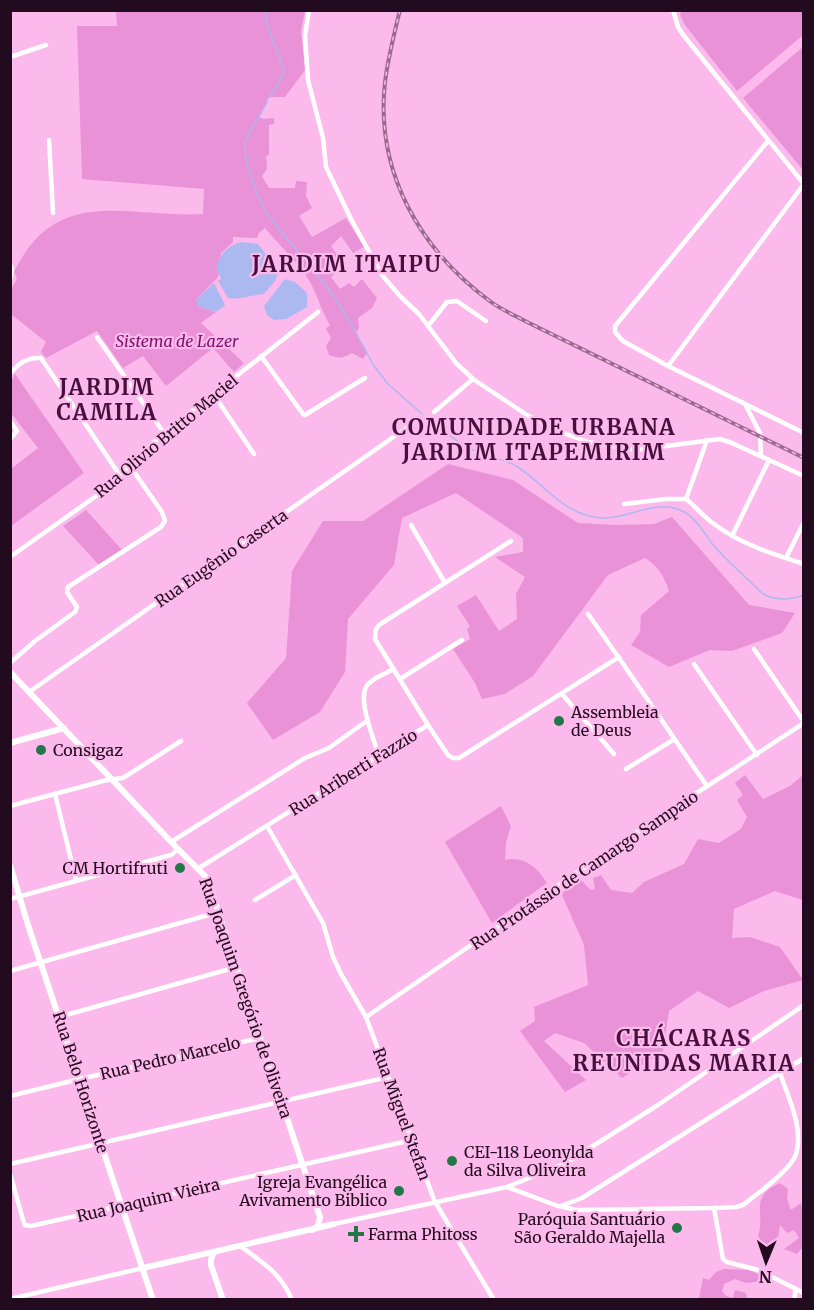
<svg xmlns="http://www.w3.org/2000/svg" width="814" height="1310" viewBox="0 0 814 1310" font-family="Merriweather,serif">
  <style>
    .green { fill: #e992d7 }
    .water { fill: #acb8f0 }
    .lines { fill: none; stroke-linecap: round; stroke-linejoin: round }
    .stream { stroke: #acb8f0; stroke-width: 1.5 }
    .minor { stroke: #fff; stroke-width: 4.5 }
    .tertiary { stroke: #fff; stroke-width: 6 }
    .rail-casing { stroke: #9a6a8f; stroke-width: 4 }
    .rail { stroke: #fcb9ec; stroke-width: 1.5; stroke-dasharray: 4.5; stroke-linecap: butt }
    .poi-dot { fill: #227648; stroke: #fcb9ec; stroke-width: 2 }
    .labels { text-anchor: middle; stroke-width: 4.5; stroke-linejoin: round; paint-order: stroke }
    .park-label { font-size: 16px; font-style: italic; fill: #7a116b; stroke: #fcb9ec }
    .street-label { font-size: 16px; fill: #230b1f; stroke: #fcb9ec }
    .poi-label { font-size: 16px; fill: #230b1f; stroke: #fcb9ec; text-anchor: start }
    .district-label { font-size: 22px; font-weight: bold; letter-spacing: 1.5px; fill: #460f3d; stroke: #fcb9ec }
  </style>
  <rect width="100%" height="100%" fill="#fcb9ec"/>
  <g class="green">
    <path d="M237,10L305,11L301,31L305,70L285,97H269L259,117L263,119L274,118V124L269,125V155L266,156L267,169L262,176L269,188H295L296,181L307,182L306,196L312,208L299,216L312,237L346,218L364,247L353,253L341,236L331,246L340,259L329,266L336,272L331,277L340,289L349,283L354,287L362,279L377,298L372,308L358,318L359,328L356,333L367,353L363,359L352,353C344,358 338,359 329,355L326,346L331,338L326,329L330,325C321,311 318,296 310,282C299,262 279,246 265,228L259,233L257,238L233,237V242L221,253L218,277L196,300L199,307L216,312L201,323L244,363L234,372L213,348L166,386L143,356L123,368L97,331L46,358L41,352L46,342L11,314V291L17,278L14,272C57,184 126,218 203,214L204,189L82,179L77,26H117L116,11Z"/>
    <polygon points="682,10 803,11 803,35 737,91 685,25 680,15"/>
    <polygon points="803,47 803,170 743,98"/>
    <polygon points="15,374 84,473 11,526 11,469 38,448 11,413 11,382"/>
    <path d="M448,464L513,480L578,523L616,525L654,524L672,517L749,605L795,613L782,633L732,651L710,650L669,667L631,645L640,632L641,615L669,591C664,576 658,566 645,558L608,575L533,676L505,694L482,699L475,683L453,649L470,639L467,629L470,626L457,606L476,595L499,631L517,619L516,594L525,577L495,557L523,552V538L456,493L402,518L394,565L348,619L345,672L320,712L273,740L247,703L286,658L292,571L323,521H363Z"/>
    <polygon points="86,510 122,550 99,565 63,526"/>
    <polygon points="745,775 763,799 790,786 803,775 803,900 775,891 734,909 732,938 750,937 780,947 803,980 764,991 729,1008 698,991 669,1011 663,1051 622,1078 584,1043 555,1033 544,1041 586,1080 565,1092 520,1031 535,1021 534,1007 588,985 584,945 562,895 568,886 581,880 591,890 595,889 593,878 601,875 611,890 632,893 644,882 684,864 698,839 719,843 741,829 747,817 737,800 743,795 735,783"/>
    <path d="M501,806L511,826L506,842L505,860C524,855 538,868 547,883L492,923L445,842Z"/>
    <path d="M780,1183L788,1189L787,1199L791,1210L801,1203L803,1218V1247L797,1254L784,1249L799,1238L794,1230L787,1233L780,1225L778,1239L774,1250H767L758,1236C766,1213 748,1197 780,1183Z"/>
    <polygon points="724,1269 748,1270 761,1275 763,1281 746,1283 735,1279 724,1284 722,1291 726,1296 733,1298 735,1290 746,1293 747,1299 699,1299 703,1278 709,1280 716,1272"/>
  </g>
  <g class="water">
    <path d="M241,242L258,244L279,271L275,281L264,294C253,295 236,300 228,298L218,281L221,279L216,267C222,252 226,247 241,242Z"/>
    <polygon points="285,279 295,282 307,293 307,307 286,319 274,320 267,315 264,306"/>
    <polygon points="214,283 225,305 216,312 199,307 196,300"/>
  </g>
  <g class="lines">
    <g class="stream">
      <polyline points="266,10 266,22 284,71 282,77 269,98"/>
      <path d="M267,102C261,115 251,127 246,140C241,156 258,199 266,213L328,288L349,320L374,366L388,384L422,414"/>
      <path d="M432,422C448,436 466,448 486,455C496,459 507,460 516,466C545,484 562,514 600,518C626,520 654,499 680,510C696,516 704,534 714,546C729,563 747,578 763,594C776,601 790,600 804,595"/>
    </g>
    <g class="minor">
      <polyline points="309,10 305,36 308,80 323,138 326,167 351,219 382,275 400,296 419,314 456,363 473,379 527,415 566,434 588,442 635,450 720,439 732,443 804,476"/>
      <polyline points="10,57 46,45"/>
      <polyline points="49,140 53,213"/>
      <polyline points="768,141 615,326 615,332 623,341 668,366 804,433"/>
      <polyline points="10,264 12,269 10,281"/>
      <polyline points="428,326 447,302 457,301 486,321"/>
      <polyline points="97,337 164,433"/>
      <polyline points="261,356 303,414 305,415 365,378"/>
      <polyline points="668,366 804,184 684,36 678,27 673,10"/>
      <path d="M10,374C18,363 28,357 41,358L119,474"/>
      <polyline points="214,395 254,454"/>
      <polyline points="746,406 760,433 761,456"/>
      <polyline points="434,412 473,379"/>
      <polyline points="10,421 17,431 10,439"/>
      <polyline points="686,499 707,440"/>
      <path d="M624,504L666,499H686C696,507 704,517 714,524C741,544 772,554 804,564"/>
      <polyline points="411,525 445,583"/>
      <polyline points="732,536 769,460"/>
      <polyline points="10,557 99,494 164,433 318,312"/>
      <polyline points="786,558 804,522"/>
      <path d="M588,614C629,671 667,729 707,786"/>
      <polyline points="754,649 804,722"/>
      <polyline points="10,663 35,641 75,612 77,607 67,592 68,587 161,527 165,521 162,512 130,466"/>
      <polyline points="694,664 757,755"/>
      <polyline points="400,679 462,640"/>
      <polyline points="29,692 412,424"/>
      <polyline points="562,694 614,754"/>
      <polyline points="428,725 375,639 376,629 379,625 511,541"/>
      <path d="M379,756C374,740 358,701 366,687C371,678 385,674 394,669"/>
      <polyline points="626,769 673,740"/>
      <polyline points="55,794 76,880"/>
      <polyline points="10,806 107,780 123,778 181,741"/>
      <polyline points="267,826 323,923 333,957 341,974 366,1017 435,1202 494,1300"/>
      <polyline points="171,842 305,758 329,748 368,720"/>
      <polyline points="199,868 428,725 448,755 453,758 459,758 619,657"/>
      <polyline points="10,899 171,855 176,851 177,848"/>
      <polyline points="255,900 296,875"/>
      <polyline points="10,971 219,912"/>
      <polyline points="59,1017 237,967"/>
      <polyline points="366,1017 620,843 804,723"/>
      <polyline points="10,1096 80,1079 260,1038"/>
      <polyline points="10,1164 388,1077"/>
      <polyline points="10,1173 23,1220 25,1225 31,1226 412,1140"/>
      <path d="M507,1187L558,1206L577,1210L714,1208L736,1207L743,1205C756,1195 792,1169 796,1154C804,1128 788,1097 780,1073"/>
      <polyline points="561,1206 582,1198 804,1058"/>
      <polyline points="714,1208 723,1259 727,1262 758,1270 804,1293"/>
      <polyline points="334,1224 507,1187 566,1163 658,1105 804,1005"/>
      <path d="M240,1246C262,1262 281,1273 292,1300"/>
      <polyline points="10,1299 143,1268"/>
      <polyline points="794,1300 796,1290"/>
    </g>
    <g class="tertiary">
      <polyline points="10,672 177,848 207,878 320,1217 318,1226 312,1230"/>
      <polyline points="10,743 64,728"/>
      <polyline points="10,865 28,925 153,1300"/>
      <polyline points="214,1252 211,1259 211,1265 223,1300"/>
      <polyline points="143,1268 334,1224"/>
    </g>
    <defs>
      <path id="rail" d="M400,10C394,34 388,58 385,82C375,172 420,250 491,302C502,310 516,316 527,322L804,458"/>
    </defs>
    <use href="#rail" class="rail-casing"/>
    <use href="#rail" class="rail"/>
  </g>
  <g class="poi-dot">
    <circle cx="559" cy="721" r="6"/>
    <circle cx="41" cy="750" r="6"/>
    <circle cx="180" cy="868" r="6"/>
    <circle cx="452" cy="1161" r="6"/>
    <circle cx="399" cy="1191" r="6"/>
    <circle cx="677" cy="1228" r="6"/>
    <path d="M353 1225h6v6h6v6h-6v6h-6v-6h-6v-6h6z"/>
  </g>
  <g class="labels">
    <g class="park-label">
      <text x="177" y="347">Sistema de Lazer</text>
    </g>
    <g class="street-label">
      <text transform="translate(166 436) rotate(-40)" y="6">Rua Olivio Britto Maciel</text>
      <text transform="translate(221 558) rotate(-35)" y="6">Rua Eugênio Caserta</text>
      <text transform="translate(353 772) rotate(-32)" y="6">Rua Ariberti Fazzio</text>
      <text transform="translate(584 870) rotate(-34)" y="6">Rua Protássio de Camargo Sampaio</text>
      <text transform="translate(246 998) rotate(71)" y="6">Rua Joaquim Gregório de Oliveira</text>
      <text transform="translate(170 1058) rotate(-13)" y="6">Rua Pedro Marcelo</text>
      <text transform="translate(81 1082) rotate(72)" y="6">Rua Belo Horizonte</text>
      <text transform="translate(402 1114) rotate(70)" y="6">Rua Miguel Stefan</text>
      <text transform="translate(148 1200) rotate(-13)" y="6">Rua Joaquim Vieira</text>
    </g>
    <g class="poi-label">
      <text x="571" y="718">Assembleia<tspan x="571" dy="18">de Deus</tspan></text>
      <text x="53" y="756">Consigaz</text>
      <text x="168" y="874" text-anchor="end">CM Hortifruti</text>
      <text x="464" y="1158">CEI-118 Leonylda<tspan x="464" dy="18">da Silva Oliveira</tspan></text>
      <text x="387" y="1188" text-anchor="end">Igreja Evangélica<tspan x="387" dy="18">Avivamento Biblico</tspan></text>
      <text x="665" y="1225" text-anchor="end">Paróquia Santuário<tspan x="665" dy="18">São Geraldo Majella</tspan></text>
      <text x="368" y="1240">Farma Phitoss</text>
    </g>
    <g class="district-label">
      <text x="347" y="272">JARDIM ITAIPU</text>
      <text x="107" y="395">JARDIM<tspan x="107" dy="25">CAMILA</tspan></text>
      <text x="534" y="435">COMUNIDADE URBANA<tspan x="534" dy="25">JARDIM ITAPEMIRIM</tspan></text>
      <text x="684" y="1046">CHÁCARAS<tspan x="684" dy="25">REUNIDAS MARIA</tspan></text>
    </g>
  </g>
  <rect width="814" height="1310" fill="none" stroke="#230b1f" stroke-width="24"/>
  <g transform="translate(766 1262) rotate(182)" stroke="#fcb9ec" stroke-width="4.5" paint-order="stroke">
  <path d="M0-4.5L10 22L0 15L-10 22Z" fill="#230b1f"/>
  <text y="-9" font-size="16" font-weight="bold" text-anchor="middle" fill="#230b1f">N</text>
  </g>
</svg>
